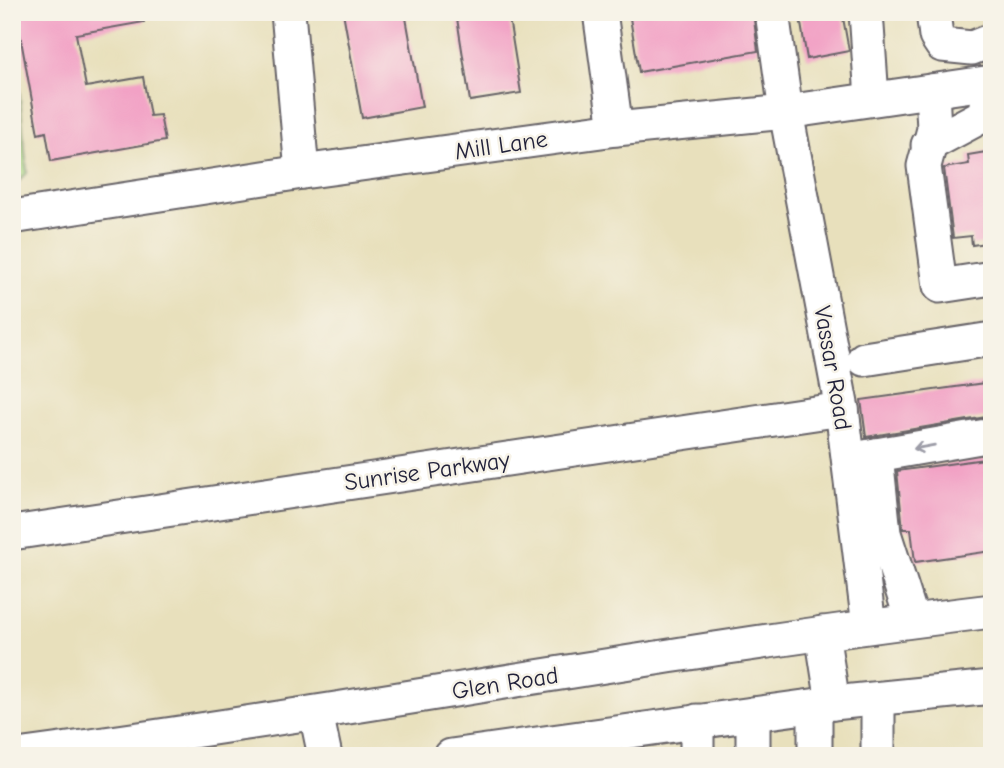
<svg xmlns="http://www.w3.org/2000/svg" width="1004" height="768" viewBox="0 0 1004 768" font-family="'Comic Neue',sans-serif">
  <style>
    .green { fill: #aeda86; stroke: #687e60; stroke-width: 2 }
    .building { fill: #f2a1c5 }
    .lines { fill: none; stroke-linecap: round; stroke-linejoin: round }
    .minor-casing { stroke: #676468; stroke-width: 37 }
    .minor { stroke: #fff; stroke-width: 33 }
    .oneway { stroke: #9c9ca7 }
    .labels { text-anchor: middle; stroke-width: 5; stroke-linejoin: round; paint-order: stroke }
    .street-label { font-size: 24px; fill: #22223b; stroke: #f7f3e8 }
  </style>
  <rect width="100%" height="100%" fill="#f7f3e8"/>
  <filter id="ink" filterUnits="userSpaceOnUse"><feTurbulence type="fractalNoise" baseFrequency=".0143" numOctaves="2"/><feDisplacementMap in="SourceGraphic" scale="14" xChannelSelector="R" yChannelSelector="G"/><feConvolveMatrix kernelMatrix="1 2 1 2 8 2 1 2 1" color-interpolation-filters="sRGB"/></filter>
  <filter id="wash" filterUnits="userSpaceOnUse"><feTurbulence type="fractalNoise" baseFrequency=".00686" numOctaves="4" result="noise"/><feDisplacementMap in="SourceGraphic" scale="28" xChannelSelector="R" yChannelSelector="G"/><feGaussianBlur stdDeviation="1.57" result="paint"/><feColorMatrix in="noise" values="0 0 0 0 0 0 0 0 0 0 0 0 0 0 0 0 0 1.4 0 .05"/><feComposite in="paint" operator="in"/></filter>
  <g filter="url(#wash)">
    <rect width="100%" height="100%" fill="#e8e0bc"/>
    <polygon class="green" points="12,12 27,173 12,188"/>
    <g id="blocks">
      <g class="building">
        <polygon points="16,12 144,12 144,22 76,34 86,87 143,77 150,116 160,115 165,141 51,161 46,132 38,134"/>
        <polygon points="343,12 405,12 422,107 362,118"/>
        <polygon points="456,12 508,12 521,93 470,101"/>
        <polygon points="629,12 753,12 758,51 639,72"/>
        <polygon points="799,12 842,12 849,51 807,59"/>
        <polygon points="992,151 992,242 972,245 971,236 953,238 944,168 969,164 968,155"/>
        <polygon points="992,382 992,416 866,437 861,400"/>
        <polygon points="992,458 992,551 915,562 911,529 903,529 897,471"/>
      </g>
    </g>
  </g>
  <g filter="url(#ink)">
    <use href="#blocks" fill-opacity="0" stroke="#676468" stroke-width="2"/>
    <g class="lines">
      <defs>
        <g id="minor">
          <polyline points="288,12 302,172"/>
          <polyline points="600,12 616,129"/>
          <polyline points="772,12 786,112 842,409 869,626"/>
          <polyline points="866,12 872,98"/>
          <polyline points="933,12 936,36 942,45 972,48 992,40"/>
          <polyline points="932,91 934,129 924,166 940,286 992,278"/>
          <polyline points="928,145 984,115 991,82"/>
          <polyline points="12,217 302,172 616,129 786,112 992,82"/>
          <polyline points="864,359 992,339"/>
          <polyline points="876,455 884,533 912,620"/>
          <polyline points="853,459 992,435"/>
          <polyline points="12,533 842,409"/>
          <polyline points="822,633 833,703"/>
          <polyline points="815,706 815,756"/>
          <polyline points="316,713 325,756"/>
          <polyline points="753,714 753,756"/>
          <polyline points="697,721 697,756"/>
          <path d="M17,756C343,713 666,650 992,611"/>
          <polyline points="451,756 833,703 992,687"/>
          <polyline points="878,756 878,699"/>
        </g>
      </defs>
      <use href="#minor" class="minor-casing"/>
      <use href="#minor" class="minor"/>
    </g>
    <defs><path id="oneway-shaft" d="M-6 0H5M1.5-3L5.5 0L1.5 3" fill="none" stroke-width="1.6" stroke-linecap="round" stroke-linejoin="round" transform="scale(1.75)"/></defs>
    <use class="oneway" href="#oneway-shaft" transform="translate(924 447) rotate(170)"/>
  </g>
  <g class="labels">
    <g class="street-label">
      <text transform="translate(501 145) rotate(-8)" y="8">Mill Lane</text>
      <text transform="translate(833 368) rotate(80)" y="8">Vassar Road</text>
      <text transform="translate(427 471) rotate(-8)" y="8">Sunrise Parkway</text>
      <text transform="translate(505 683) rotate(-9)" y="8">Glen Road</text>
    </g>
  </g>
  <rect width="1004" height="768" fill="none" stroke="#f7f3e8" stroke-width="42"/>
</svg>
